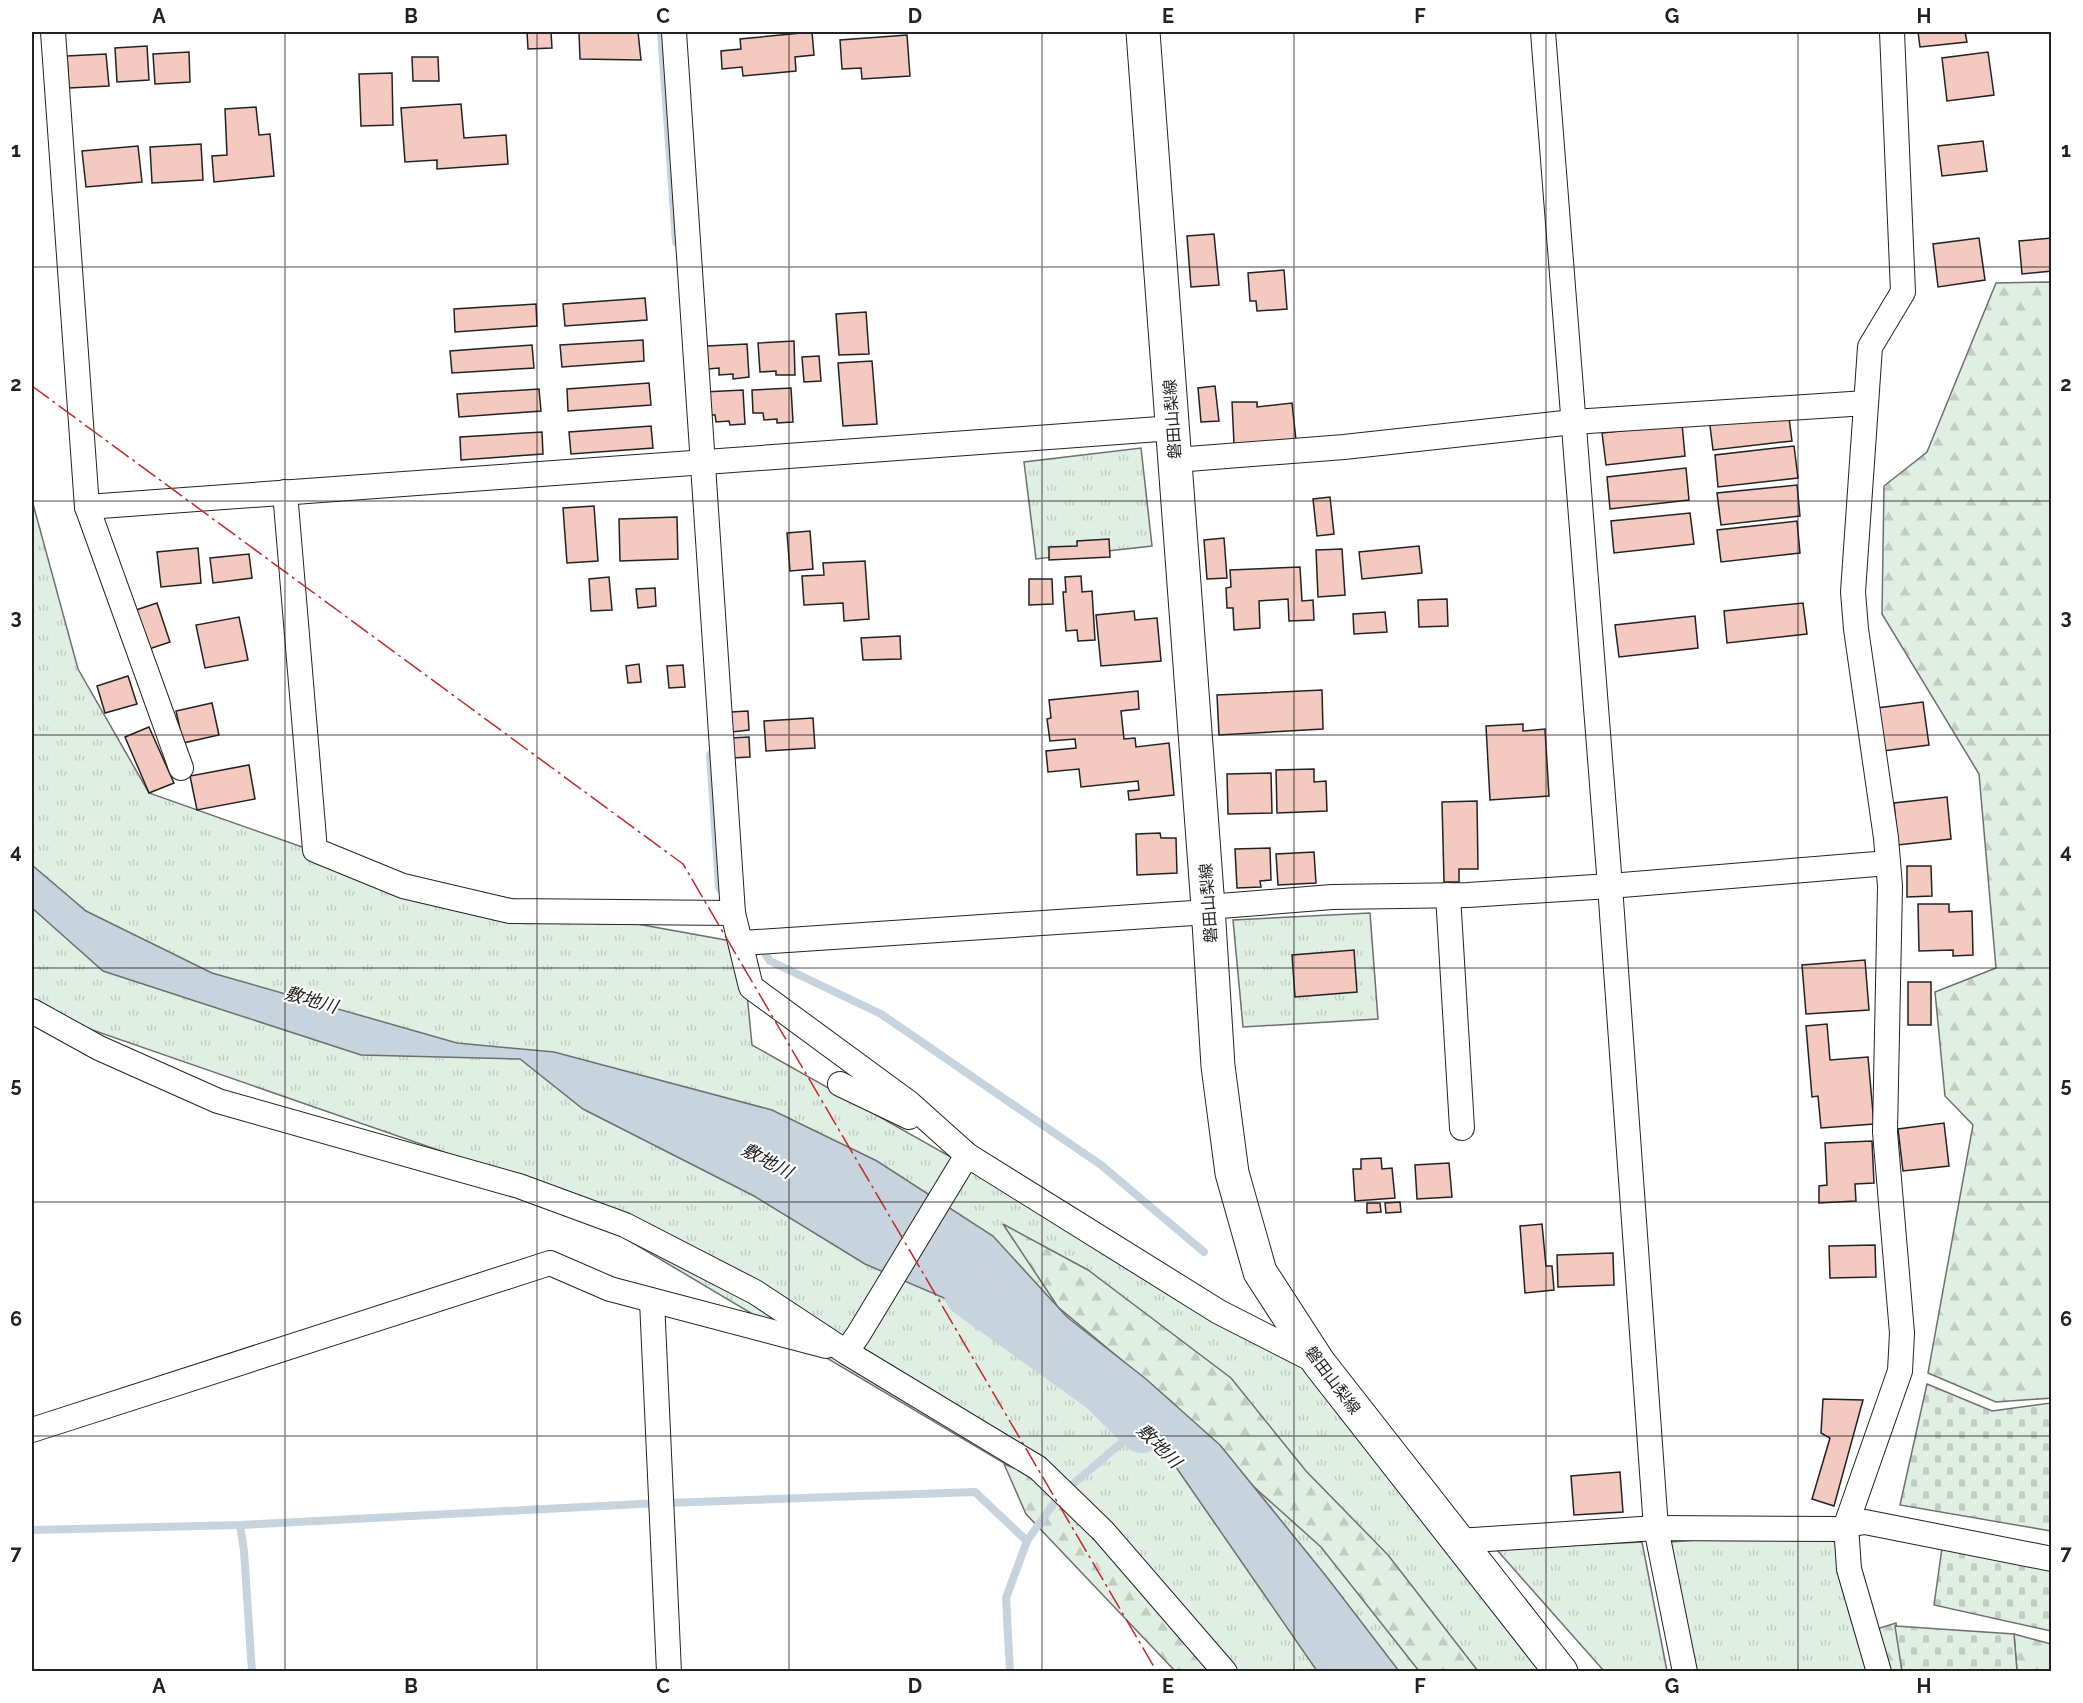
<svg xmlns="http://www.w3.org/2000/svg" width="2083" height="1703" viewBox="0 0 2083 1703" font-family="Raleway,'Noto Sans JP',sans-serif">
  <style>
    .grass { fill: url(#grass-tufts); stroke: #6f6f6f; stroke-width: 1.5 }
    .forest { fill: url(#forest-firs); stroke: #6f6f6f; stroke-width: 1.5 }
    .cemetery { fill: url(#cemetery-stones); stroke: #6f6f6f; stroke-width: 1.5 }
    .water { fill: #c7d3dd; stroke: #6f6f6f; stroke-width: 1.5 }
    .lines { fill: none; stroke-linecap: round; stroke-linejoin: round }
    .stream { stroke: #c7d3dd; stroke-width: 8 }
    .river { stroke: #c7d3dd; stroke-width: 48 }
    .building { fill: #f3c9c0; stroke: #222; stroke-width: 1.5 }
    .street-casing { stroke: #222; stroke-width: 26 }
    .secondary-casing { stroke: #222; stroke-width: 35 }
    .street { stroke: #fff; stroke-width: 24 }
    .secondary { stroke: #fff; stroke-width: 33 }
    .power { stroke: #c62828; stroke-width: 1.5; stroke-dasharray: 21 4.5 3 4.5; stroke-linecap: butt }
    .grid { fill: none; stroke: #222; stroke-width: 1.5; stroke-opacity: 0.55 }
    .labels { text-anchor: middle; stroke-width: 4.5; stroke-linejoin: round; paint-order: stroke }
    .street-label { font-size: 16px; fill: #222; stroke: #fff }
    .water-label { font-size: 18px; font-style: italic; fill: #222; stroke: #fff }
    .neatline { fill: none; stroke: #222; stroke-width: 2 }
    .grid-label { font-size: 20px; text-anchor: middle; font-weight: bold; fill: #222 }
  </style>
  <defs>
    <pattern id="grass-tufts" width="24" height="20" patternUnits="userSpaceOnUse" patternTransform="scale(1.5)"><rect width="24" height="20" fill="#e0efe3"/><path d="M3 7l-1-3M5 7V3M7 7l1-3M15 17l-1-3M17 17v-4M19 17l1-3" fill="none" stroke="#c0cdc2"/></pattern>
    <pattern id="forest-firs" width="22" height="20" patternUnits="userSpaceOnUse" patternTransform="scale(1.5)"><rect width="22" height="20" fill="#e0efe3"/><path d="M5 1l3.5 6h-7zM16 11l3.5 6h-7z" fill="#c0cdc2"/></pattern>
    <pattern id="cemetery-stones" width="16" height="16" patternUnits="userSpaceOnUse" patternTransform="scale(1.5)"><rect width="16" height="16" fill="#e0efe3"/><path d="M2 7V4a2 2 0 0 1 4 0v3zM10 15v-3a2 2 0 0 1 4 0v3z" fill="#c0cdc2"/></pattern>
  </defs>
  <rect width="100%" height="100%" fill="#fff"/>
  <g class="grass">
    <polygon points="1141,448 1152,546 1036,559 1024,462"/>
    <polygon points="32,500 78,669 149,793 342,861 571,912 742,943 752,1045 1297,1352 1550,1671 1220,1671 1078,1507 530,1182 32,1009"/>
    <polygon points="1370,913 1378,1019 1243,1027 1233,920"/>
    <polygon points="1841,1529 1871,1671 1692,1671 1670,1542"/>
    <polygon points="1642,1542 1667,1671 1604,1671 1496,1549"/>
  </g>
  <g class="forest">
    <polygon points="2051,282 2052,1398 1996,1402 1928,1373 1973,1125 1945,1096 1935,992 1996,968 1979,774 1882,614 1884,486 1927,452 1996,283"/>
    <polygon points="1003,1224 1088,1270 1231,1378 1306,1471 1388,1555 1478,1671 1419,1671 1321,1547 1254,1487 1172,1402 1058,1307"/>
    <polygon points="1004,1464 1044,1480 1227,1671 1175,1671 1026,1514"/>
    <polygon points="1896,1623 1902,1671 1871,1671 1867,1632"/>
    <polygon points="2014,1634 2051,1644 2051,1671 2017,1671"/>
  </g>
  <g class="cemetery">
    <polygon points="1927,1384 1992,1411 2051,1403 2051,1531 1900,1505"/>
    <polygon points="1942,1548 2051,1564 2051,1631 1934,1605"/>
    <polygon points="1895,1626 2014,1634 2017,1671 1902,1671"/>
  </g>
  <polygon class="water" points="32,865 86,911 212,973 457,1043 554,1052 772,1110 877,1161 993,1236 1067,1317 1146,1379 1220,1445 1326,1576 1399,1671 1317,1671 1169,1457 1103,1390 1021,1331 865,1264 754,1196 583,1109 520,1059 361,1055 103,971 32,908"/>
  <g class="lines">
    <g class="stream">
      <polyline points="661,32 676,242"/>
      <polyline points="710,755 719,887 725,896"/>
      <polyline points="760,946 770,961 881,1014 1101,1165 1204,1252"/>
      <polyline points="240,1525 244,1551 252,1672"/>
      <polyline points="32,1530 240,1525 639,1504 975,1492 1027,1541"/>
      <polyline points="1010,1672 1006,1598 1027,1541 1059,1496 1140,1427"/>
    </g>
    <polyline class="river" points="968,1293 1103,1390 1142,1429"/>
  </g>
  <g class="building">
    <polygon points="527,32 551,32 552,48 528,49"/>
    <polygon points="579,32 638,32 641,60 580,59"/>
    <polygon points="812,32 814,55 795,57 796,71 743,76 742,67 722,69 721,51 741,49 740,39"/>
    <polygon points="1918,32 1965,32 1967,42 1920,47"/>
    <polygon points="907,35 910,76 862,79 861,68 842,69 840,40"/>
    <polygon points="147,46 149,80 117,82 115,48"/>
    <polygon points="189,52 190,82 155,84 153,54"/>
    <polygon points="1988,52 1994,95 1947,101 1942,58"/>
    <polygon points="106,54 109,86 69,88 67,56"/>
    <polygon points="412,57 438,57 439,81 413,81"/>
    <polygon points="392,73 393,125 361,126 359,74"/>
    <polygon points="461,104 464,138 506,135 508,164 437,169 437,160 405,162 401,108"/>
    <polygon points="256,107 259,135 270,134 274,176 214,182 212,156 227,155 225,109"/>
    <polygon points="1983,141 1987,171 1942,176 1938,146"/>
    <polygon points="201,144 203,180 152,183 150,147"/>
    <polygon points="138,146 142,182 86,187 82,151"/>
    <polygon points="1214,234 1219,285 1191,287 1187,236"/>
    <polygon points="1979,238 1985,280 1938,287 1933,244"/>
    <polygon points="2052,238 2052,271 2022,274 2019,241"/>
    <polygon points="1284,270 1287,309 1257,311 1256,301 1250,301 1248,273"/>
    <polygon points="645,298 647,320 565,326 563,304"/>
    <polygon points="536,304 537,326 455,332 454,309"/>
    <polygon points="866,312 869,354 839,355 836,314"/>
    <polygon points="643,340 644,361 562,367 560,345"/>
    <polygon points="794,341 795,375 776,375 776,371 760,372 758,343"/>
    <polygon points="747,344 749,377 733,379 733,374 719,375 719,368 708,369 707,346"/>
    <polygon points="532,345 534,368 452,373 450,351"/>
    <polygon points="819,356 821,381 804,382 802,357"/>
    <polygon points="872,361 877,424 843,426 838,363"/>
    <polygon points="649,383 651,405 568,411 567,389"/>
    <polygon points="1215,386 1219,421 1201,422 1198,388"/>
    <polygon points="791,388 793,422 777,423 777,419 764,420 763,413 753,413 752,390"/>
    <polygon points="539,389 541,411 459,417 457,394"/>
    <polygon points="743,390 745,424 730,425 729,421 716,422 715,415 705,415 704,392"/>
    <polygon points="1232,402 1257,402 1257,407 1292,403 1296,440 1234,444"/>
    <polygon points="1788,410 1792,441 1713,450 1709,418"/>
    <polygon points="1682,424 1685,456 1606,465 1602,433"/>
    <polygon points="651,426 653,448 571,454 569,432"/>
    <polygon points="542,432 543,454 461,460 460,437"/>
    <polygon points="1794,446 1798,478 1718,487 1715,455"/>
    <polygon points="1686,468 1689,500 1610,509 1607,477"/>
    <polygon points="1797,485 1800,516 1721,525 1717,493"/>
    <polygon points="1330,497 1334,534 1317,536 1313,499"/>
    <polygon points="594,506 598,561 567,563 563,508"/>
    <polygon points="1690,513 1694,544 1614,553 1611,521"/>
    <polygon points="677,517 678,559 620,561 619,519"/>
    <polygon points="1797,521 1800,553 1721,562 1717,530"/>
    <polygon points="810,531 813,569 790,571 787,533"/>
    <polygon points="1224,538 1227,578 1207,579 1204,540"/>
    <polygon points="1109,539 1110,557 1049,560 1049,547 1077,546 1077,541"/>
    <polygon points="1419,546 1422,573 1362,579 1359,552"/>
    <polygon points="198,548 201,583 161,587 157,552"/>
    <polygon points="1342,549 1345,595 1318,597 1316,550"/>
    <polygon points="249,554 252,578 213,583 210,558"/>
    <polygon points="865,561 869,619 844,621 843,603 804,605 802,576 824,575 823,563"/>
    <polygon points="1300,567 1302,601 1313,600 1314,620 1289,621 1288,599 1259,601 1260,628 1234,630 1233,608 1227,608 1226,588 1231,587 1230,570"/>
    <polygon points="1081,576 1082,592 1092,591 1095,640 1078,641 1077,630 1066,631 1063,592 1066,592 1065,577"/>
    <polygon points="609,577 612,610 591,611 589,579"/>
    <polygon points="1029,579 1052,579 1053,604 1029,605"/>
    <polygon points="655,588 656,606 638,608 636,589"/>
    <polygon points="1447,599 1448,626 1419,627 1418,600"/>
    <polygon points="157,603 170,642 146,650 133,611"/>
    <polygon points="1803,603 1807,634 1727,643 1724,611"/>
    <polygon points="1134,611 1135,620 1157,618 1161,661 1101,666 1096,615"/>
    <polygon points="1385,612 1387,632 1354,634 1353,614"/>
    <polygon points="1695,616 1698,648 1619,657 1615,625"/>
    <polygon points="239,617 248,660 205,668 196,625"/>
    <polygon points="900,636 901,659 863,660 861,638"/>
    <polygon points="639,664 641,682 628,683 626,666"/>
    <polygon points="683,665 685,687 669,688 667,666"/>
    <polygon points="128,676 137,704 105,713 97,686"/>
    <polygon points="1322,690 1323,729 1219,735 1217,695"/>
    <polygon points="1138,691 1139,709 1121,711 1124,739 1135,738 1136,747 1169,743 1174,795 1129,800 1128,791 1139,790 1138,781 1081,787 1079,769 1048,772 1046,751 1076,748 1075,739 1050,741 1047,719 1051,718 1049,700"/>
    <polygon points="1923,702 1929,745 1883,751 1877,708"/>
    <polygon points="212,703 219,735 183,743 176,711"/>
    <polygon points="748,711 749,730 732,732 731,712"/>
    <polygon points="813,718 815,748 766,751 764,721"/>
    <polygon points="1523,724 1523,731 1545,729 1549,796 1490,800 1486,726"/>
    <polygon points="149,727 174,783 149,793 125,737"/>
    <polygon points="749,737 750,757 732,758 731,738"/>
    <polygon points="249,765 255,799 197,810 190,776"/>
    <polygon points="1314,769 1314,782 1326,781 1327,811 1277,813 1276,770"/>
    <polygon points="1271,773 1272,813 1228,814 1227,774"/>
    <polygon points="1947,797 1951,839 1898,845 1894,803"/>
    <polygon points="1477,801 1478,869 1459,869 1459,882 1444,882 1442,802"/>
    <polygon points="1160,833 1161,838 1176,838 1177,873 1137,875 1136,834"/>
    <polygon points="1270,848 1271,880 1260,881 1261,887 1237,888 1235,849"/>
    <polygon points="1314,852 1316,883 1278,885 1276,854"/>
    <polygon points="1907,866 1931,866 1932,896 1907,897"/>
    <polygon points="1918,904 1949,904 1949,912 1972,911 1973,955 1953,956 1953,950 1919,951"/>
    <polygon points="1354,950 1357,992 1295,997 1292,955"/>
    <polygon points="1865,960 1869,1010 1806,1014 1802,965"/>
    <rect x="1908" y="982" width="23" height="43"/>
    <polygon points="1827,1024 1830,1060 1868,1057 1874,1124 1821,1128 1818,1096 1812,1097 1806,1026"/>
    <polygon points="1944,1123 1949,1166 1903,1171 1898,1129"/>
    <polygon points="1872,1141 1874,1183 1855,1184 1856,1201 1819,1203 1819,1186 1827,1185 1825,1143"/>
    <polygon points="1381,1158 1382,1169 1392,1168 1395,1198 1355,1201 1353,1169 1361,1169 1361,1159"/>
    <polygon points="1449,1163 1452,1197 1417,1199 1415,1165"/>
    <polygon points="1400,1202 1401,1212 1386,1213 1385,1203"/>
    <polygon points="1367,1203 1380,1203 1381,1212 1367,1213"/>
    <polygon points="1542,1224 1546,1266 1552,1266 1554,1290 1525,1293 1520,1226"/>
    <polygon points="1875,1245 1876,1277 1830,1278 1829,1246"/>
    <polygon points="1613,1253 1614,1285 1558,1287 1557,1255"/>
    <polygon points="1823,1399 1863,1400 1834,1506 1812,1499 1830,1438 1821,1433"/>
    <polygon points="1620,1472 1623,1512 1574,1515 1571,1476"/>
  </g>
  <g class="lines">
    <defs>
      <g id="street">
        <polyline points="53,32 87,507 181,768"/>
        <polyline points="674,32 733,913 751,987 909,1103 967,1155 1219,1312 1319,1363"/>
        <polyline points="1543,32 1610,886 1656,1528 1685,1672"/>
        <polyline points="1175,460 1344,447 1573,422 1866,403"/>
        <polyline points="285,492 315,850 403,886 510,911 733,913"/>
        <polyline points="87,507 1173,428"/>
        <polyline points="1448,895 1462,1128"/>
        <polyline points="1208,907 1332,897 1468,895 1610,886 1888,863"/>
        <polyline points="742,943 1208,912"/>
        <polyline points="32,1011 99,1048 218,1101 519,1186 625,1225 755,1292 846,1352 1038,1468 1103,1531 1225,1672"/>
        <polyline points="840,1084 909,1117"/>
        <polyline points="652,1301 669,1672"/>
        <polyline points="846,1352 858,1335 967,1155"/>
        <polyline points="32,1430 550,1263 610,1289 826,1346"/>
        <polyline points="1458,1541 1656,1528 1841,1529 1846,1525 1865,1522 2052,1559"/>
        <polyline points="1879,1672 1849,1569 1846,1525 1900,1371 1902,1333 1885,1132 1890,886 1886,838 1856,629 1853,592 1870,347 1903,292 1892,32"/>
      </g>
      <polyline id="secondary" points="1143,32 1208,907 1218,1066 1232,1173 1260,1272 1319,1363 1561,1672"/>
    </defs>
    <use href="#street" class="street-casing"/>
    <use href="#secondary" class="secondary-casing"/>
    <use href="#street" class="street"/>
    <use href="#secondary" class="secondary"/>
    <polyline class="power" points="32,386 683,864 1157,1672"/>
  </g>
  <path class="grid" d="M285,32V1672M537,32V1672M789,32V1672M1042,32V1672M1294,32V1672M1546,32V1672M1798,32V1672M32,267H2052M32,501H2052M32,735H2052M32,968H2052M32,1202H2052M32,1436H2052"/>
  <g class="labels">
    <g class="street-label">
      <text transform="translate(1172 419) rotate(-94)" y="6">磐田山梨線</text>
      <text transform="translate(1208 903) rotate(-94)" y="6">磐田山梨線</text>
      <text transform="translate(1333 1380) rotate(53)" y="6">磐田山梨線</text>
    </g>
    <g class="water-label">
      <text transform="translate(311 1000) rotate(16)" y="6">敷地川</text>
      <text transform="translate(767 1161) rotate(28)" y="6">敷地川</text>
      <text transform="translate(1159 1446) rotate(45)" y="6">敷地川</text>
    </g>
  </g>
  <rect width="2083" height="1703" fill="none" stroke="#ffffff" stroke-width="66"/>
  <rect x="33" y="33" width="2017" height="1637" class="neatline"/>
  <g class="grid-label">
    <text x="159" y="23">A</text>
    <text x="411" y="23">B</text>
    <text x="663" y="23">C</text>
    <text x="915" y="23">D</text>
    <text x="1168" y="23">E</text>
    <text x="1420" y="23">F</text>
    <text x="1672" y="23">G</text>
    <text x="1924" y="23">H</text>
    <text x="16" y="157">1</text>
    <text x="2066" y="157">1</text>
    <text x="16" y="391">2</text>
    <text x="2066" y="391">2</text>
    <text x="16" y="624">3</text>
    <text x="2066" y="624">3</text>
    <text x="16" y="858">4</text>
    <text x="2066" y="858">4</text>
    <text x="16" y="1092">5</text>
    <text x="2066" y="1092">5</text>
    <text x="16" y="1326">6</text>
    <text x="2066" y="1326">6</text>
    <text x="16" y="1560">7</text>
    <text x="2066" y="1560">7</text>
    <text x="159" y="1693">A</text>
    <text x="411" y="1693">B</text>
    <text x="663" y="1693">C</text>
    <text x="915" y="1693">D</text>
    <text x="1168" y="1693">E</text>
    <text x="1420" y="1693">F</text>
    <text x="1672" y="1693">G</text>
    <text x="1924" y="1693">H</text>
  </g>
</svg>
